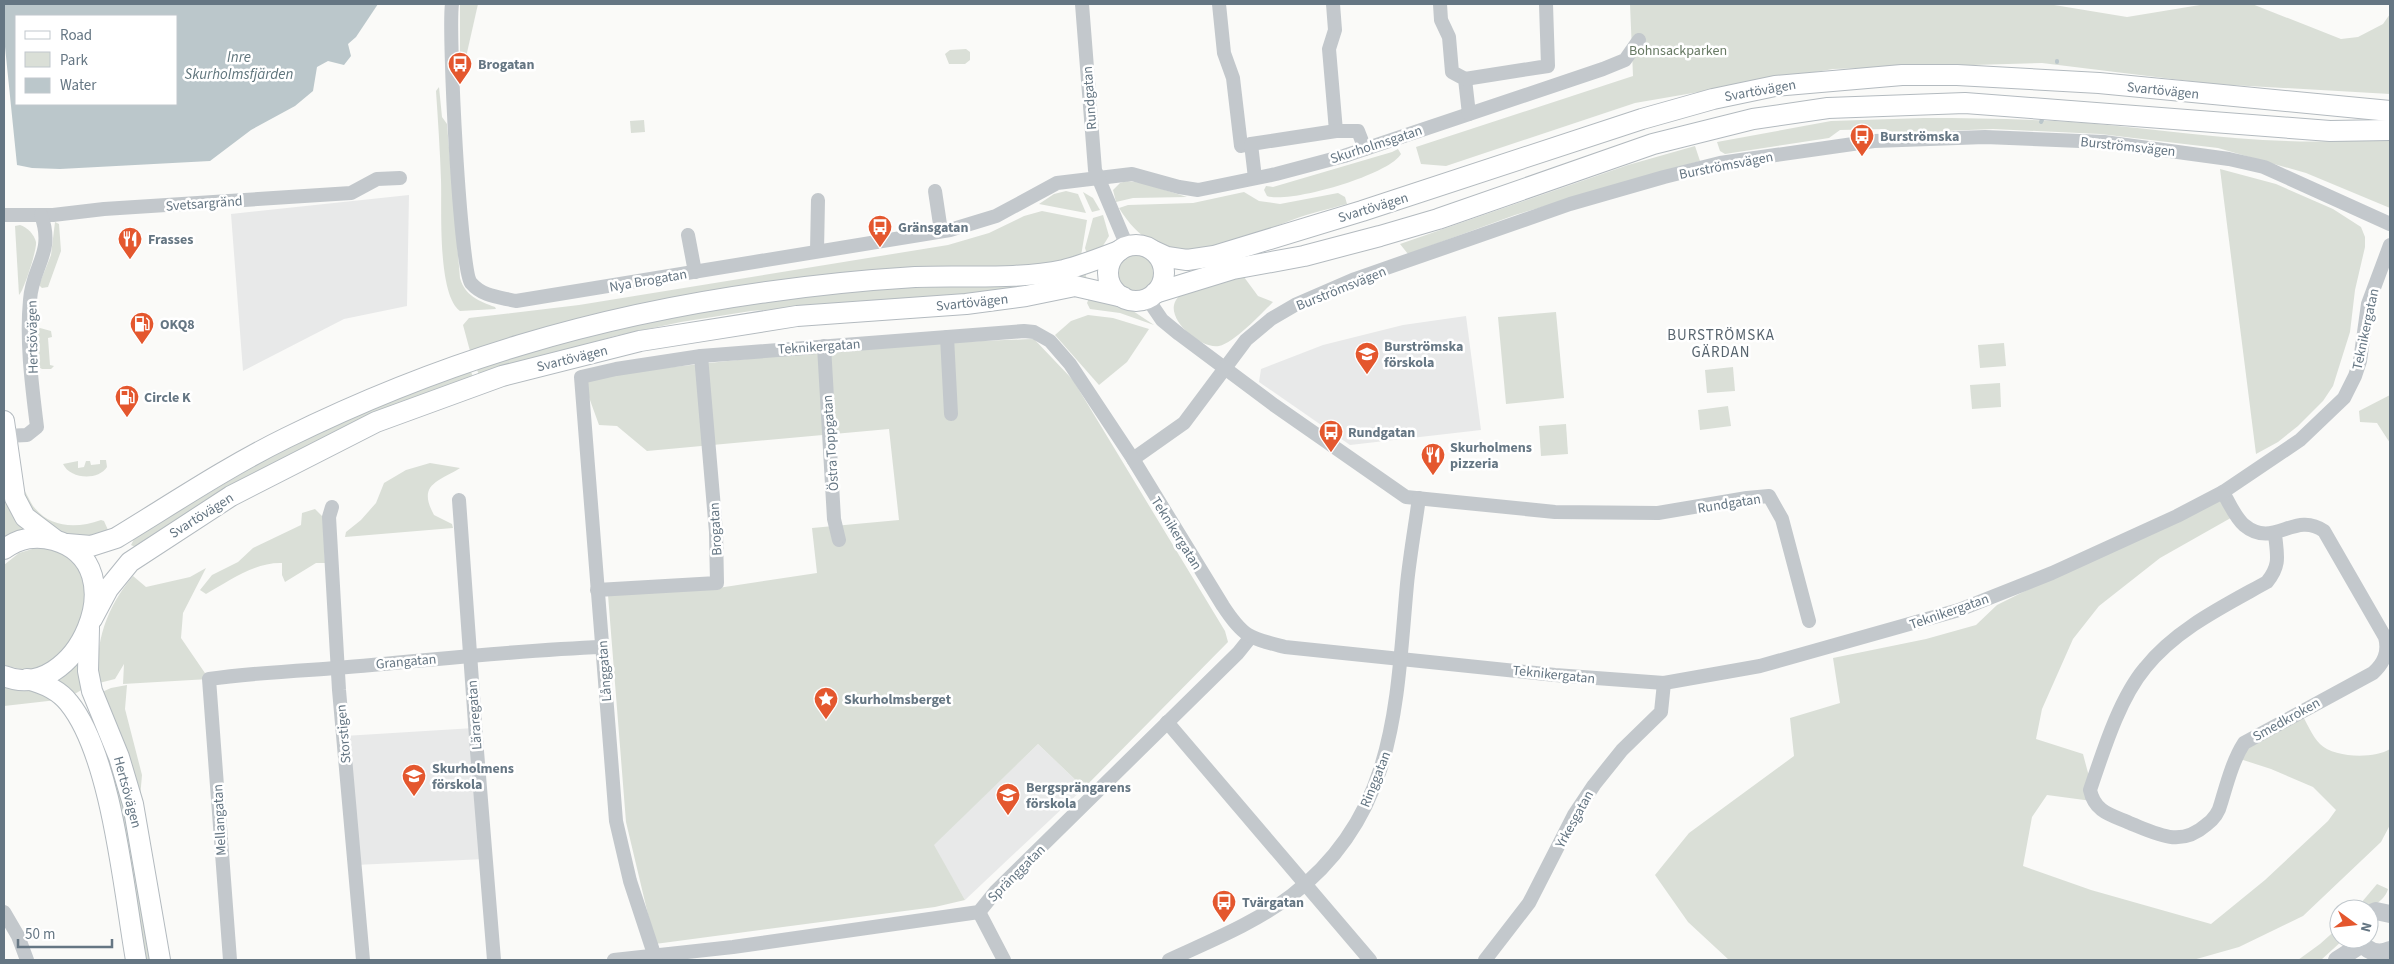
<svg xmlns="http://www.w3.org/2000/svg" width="2394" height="964" viewBox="0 0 2394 964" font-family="'Source Sans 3',sans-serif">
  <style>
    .built { fill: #e8e9e9 }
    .green { fill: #dadfd7 }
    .water { fill: #bbc7cb; fill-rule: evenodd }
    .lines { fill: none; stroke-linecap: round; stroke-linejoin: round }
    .stream { stroke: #bbc7cb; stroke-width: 4 }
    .secondary-casing { stroke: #b3babf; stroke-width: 22 }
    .minor { stroke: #c3c8cc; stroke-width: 14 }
    .tertiary { stroke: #c3c8cc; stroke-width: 18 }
    .secondary { stroke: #fff; stroke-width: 20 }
    .labels { text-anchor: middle; stroke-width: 5; stroke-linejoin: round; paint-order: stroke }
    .park-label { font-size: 14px; fill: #687a64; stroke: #fff }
    .poi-label { font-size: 14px; font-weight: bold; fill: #657683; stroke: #fff; text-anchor: start }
    .street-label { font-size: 14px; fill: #657683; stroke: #fff }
    .water-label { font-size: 15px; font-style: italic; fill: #60757c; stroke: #fff }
    .neighbourhood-label { font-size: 15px; letter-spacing: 1px; fill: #57646e; stroke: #fff }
  </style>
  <rect width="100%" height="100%" fill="#fafaf8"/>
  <g class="built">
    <polygon points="409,195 407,306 344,319 243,371 231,214"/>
    <polygon points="1466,316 1481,430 1350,445 1259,382 1261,369 1323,345 1403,325"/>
    <polygon points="474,728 485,859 355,865 344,736"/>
    <polygon points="1038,744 1084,788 965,900 933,845"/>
  </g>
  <g class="green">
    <polygon points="460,4 478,4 464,66 460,68"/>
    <polygon points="1630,4 2048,4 2127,17 2206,4 2252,4 2341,39 2358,37 2383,24 2390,14 2390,94 2213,84 2042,63 1833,69 1635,103 1446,166 1421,164 1416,147 1633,76"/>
    <polygon points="966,49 970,52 970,60 965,64 949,64 945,54 950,50"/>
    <path d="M439,87L442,117L447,124L460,278C465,296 479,301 495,307L496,309L460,311C437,294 442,208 441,180C440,150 438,121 436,91Z"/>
    <path d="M1924,118C1978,118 2033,119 2087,123C2188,132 2289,150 2390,137V208L2306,173L2218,148L2100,134L1993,129L1894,133L1885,129L1840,130L1829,138L1725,154L1720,151L1717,142L1831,121Z"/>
    <polygon points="644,120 645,132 631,133 630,121"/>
    <polygon points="1695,146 1700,161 1515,215 1408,254 1400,244 1628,165"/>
    <path d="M1398,149L1401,154C1389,175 1289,204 1267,196L1264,190L1266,186L1273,187L1392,152Z"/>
    <polygon points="2220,169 2276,184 2333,209 2361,227 2365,237 2365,247 2355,290 2350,332 2333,386 2323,401 2298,426 2278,442 2256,454"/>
    <polygon points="1127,181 1143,183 1187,197 1133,198 1116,202 1113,190 1120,183"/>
    <polygon points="1066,191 1078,194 1086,213 1039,204 1054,194"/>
    <polygon points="1083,192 1093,198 1100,210 1092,212"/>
    <path d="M1244,192L1259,201L1280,204L1338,193L1345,197L1347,204C1329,209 1310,213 1292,220C1231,243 1164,282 1119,208L1128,205L1193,203Z"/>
    <polygon points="1042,211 1087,220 1081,256 1043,266 940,270 470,351 463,325 469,318 579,305 948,245 989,233 1024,216"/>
    <polygon points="1103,215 1109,236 1101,249 1088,257 1085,248 1093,218"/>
    <polygon points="55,222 59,224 61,251 48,287 42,288 39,285 51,255"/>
    <path d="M20,225C27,227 34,234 36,242C37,250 24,290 19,295L15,226Z"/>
    <circle cx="1136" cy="273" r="19"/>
    <path d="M1085,271L1087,281L1006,292L751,311L681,322L615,336L479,375L476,367C580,333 689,309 798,296C893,285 989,279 1085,271Z"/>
    <path d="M1244,277L1258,296L1273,302C1262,313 1234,343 1219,346C1202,350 1164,319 1176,300C1185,285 1227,281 1244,277Z"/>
    <polygon points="1090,296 1130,309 1154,325 1120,313 1090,309 1087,303"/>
    <polygon points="1556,312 1564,398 1506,404 1498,317"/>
    <polygon points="1088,315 1113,318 1149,329 1127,362 1099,385 1055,335 1071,321"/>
    <polygon points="40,328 51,331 52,337 48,338 50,365 54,366 51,369 42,369 37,366 35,332"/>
    <path d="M1034,339L1073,380L1225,631L1228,642L1084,788L1038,744L934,845L965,900L935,907L655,944L626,822L608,595L718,588L817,573L812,528L899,520L889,429L647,451L617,426L599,425L582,378C732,359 883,344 1034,339Z"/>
    <polygon points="2004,343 2006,366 1980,368 1978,345"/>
    <polygon points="1733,367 1735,391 1707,393 1705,370"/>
    <polygon points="470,369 473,377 223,492 155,533 135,547 131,545 134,539 150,528 276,453 333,425"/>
    <polygon points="2000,383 2001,407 1972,409 1970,385"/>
    <polygon points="2390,395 2390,443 2377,423 2360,422 2359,411"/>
    <polygon points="1728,406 1731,426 1700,430 1698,410"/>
    <polygon points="1566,424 1568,454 1541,456 1539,426"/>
    <path d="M100,460H106L107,467C98,481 70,479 63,464L78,461V468L84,467L86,461H90L91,465L100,464Z"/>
    <path d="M430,463L460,468C438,482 417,484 434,515L452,524L453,528L345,537L346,532L361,520L376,503L384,483L406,470Z"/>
    <path d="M21,486C26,491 29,500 33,506C50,528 76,529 101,520L104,521L108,530L95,536H70L42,524L34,519Z"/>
    <polygon points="4,489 28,530 4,538"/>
    <path d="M2223,492L2236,515L2160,558L2099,606L2073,639L2042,709L2036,739L2083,754L2091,784L2092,801L2047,795L2032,817L2023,866L2091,890L2211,924L2265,880L2328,821L2336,810L2313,787L2271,769L2237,758L2245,744L2300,711C2306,721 2312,736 2320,744C2334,758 2374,759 2390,749V825L2381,842L2303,916L2239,947L2193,960H1729L1688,922L1655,875L1689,833L1794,756L1790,718L1840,703L1833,658L1926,639L1976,625L1997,605Z"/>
    <path d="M315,509L323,517L325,563H316L285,582L282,575V563C255,562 229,581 206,594L200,590L212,575L238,562L253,548L301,525L302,513Z"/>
    <polygon points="39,547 55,549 68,555 86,581 88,599 73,639 53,662 28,671 4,665 4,565 19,553"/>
    <path d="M206,568L183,613L181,638L209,679L123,684L124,664L115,679L99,683C94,642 107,607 133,576L146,587L190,577Z"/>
    <polygon points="78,658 83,689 73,695 56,679"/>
    <polygon points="19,685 57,700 4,706 4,687"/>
    <polygon points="127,685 125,709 142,775 140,798 102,692 111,688"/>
    <polygon points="99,732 103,736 125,804 151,960 144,960 96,734"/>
    <path d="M2377,884L2388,889C2384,903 2368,909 2356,909Z"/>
    <polygon points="2339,927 2339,939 2344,939 2321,960 2298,960 2320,944"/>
  </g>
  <path class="water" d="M4,4H378L356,37L348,44L351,56L344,65L328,61L317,67L313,91L295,106L251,130L210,161L60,169L32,168L17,165L4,37ZM16,16H176V104H16Z"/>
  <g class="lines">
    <g class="stream">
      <polyline points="2057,62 2057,61"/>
      <polyline points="2041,122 2042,120"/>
    </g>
    <defs>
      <g id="secondary">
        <circle cx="1136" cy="273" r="28"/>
        <polyline points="1154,251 1167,257 1187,260 1214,256 1362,211 1642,119 1713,99 1775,86 1902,75 1957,75 2099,83 2390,111"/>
        <polyline points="1155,293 1233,269 1304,256 1380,236 1438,219 1653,144 1753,119 1828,108 1965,103 2330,131 2390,130"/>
        <polyline points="4,421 15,498 25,517 54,539"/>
        <path d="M67,544L91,546L116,538C172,504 227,467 286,438C442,361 594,316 767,292C816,285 866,280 915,277C964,275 1015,280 1064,270C1083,265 1101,258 1119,251"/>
        <path d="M4,549C20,538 35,535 54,540C139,564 75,706 4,676"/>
        <polyline points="92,619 108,589 130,562 231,496 376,422 502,376 640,341 797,316 966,304 1026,296 1075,286 1123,297"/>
        <polyline points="89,628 88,671 92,691 119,757 133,804 160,960"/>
        <path d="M27,679C43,683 59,690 69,703C112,756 124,892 136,960"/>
      </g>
    </defs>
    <use href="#secondary" class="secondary-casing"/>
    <g class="minor">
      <path d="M452,4C448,31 460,270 471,283C483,297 500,297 516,301L950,230L996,216L1057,183L1132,174L1179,187L1198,190L1276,174L1344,156L1603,69L1625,60L1639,40"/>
      <polyline points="1082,4 1095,170 1127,246"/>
      <polyline points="1219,4 1224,53 1233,78 1241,146 1251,144"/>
      <polyline points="1333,4 1335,30 1329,49 1336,131 1358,131 1365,149"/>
      <polyline points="1440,4 1441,20 1449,37 1452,72 1465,79 1469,114"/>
      <polyline points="1465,79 1548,66 1546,4"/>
      <polyline points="1255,178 1251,144 1336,131"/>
      <polyline points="935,191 941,231"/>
      <polyline points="4,215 53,215 104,209 351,193 377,179 400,178"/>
      <polyline points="688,235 695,272"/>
      <polyline points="817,251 818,200"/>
      <polyline points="1147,298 1162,320 1179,334 1274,405 1406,497 1555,512 1658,513 1747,498 1769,496 1782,519 1809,621"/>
      <polyline points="947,337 951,414"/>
      <polyline points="824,346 834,519 839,540"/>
      <path d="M6,436L27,435L37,427C32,386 26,342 30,300C32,266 55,253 41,215"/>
      <polyline points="1133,459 1184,423 1246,340 1271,319 1295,305 1355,279 1570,204 1664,177 1720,163 1874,141 1985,137 2104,142 2229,159 2264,167 2390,224"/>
      <path d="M2223,492C2229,503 2235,517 2244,525C2274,550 2294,510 2324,531L2385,637C2389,652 2384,663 2373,673L2244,743C2233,760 2227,783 2221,803C2219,812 2213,820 2206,825C2181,847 2159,835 2132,824C2112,815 2095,813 2090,790C2103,752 2119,699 2145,668C2176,629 2224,606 2267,582C2281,565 2277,555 2275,534"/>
      <polyline points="459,500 477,751 494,960"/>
      <polyline points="332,507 329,517 339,690 363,960"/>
      <polyline points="597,590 717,583 716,532 701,356"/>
      <polyline points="1167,722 1370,960"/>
      <polyline points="4,912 18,936 27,960"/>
      <polyline points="979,912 1004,960"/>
      <path d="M230,960L209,679C252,673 294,671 337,668C426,661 514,650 603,647"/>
      <polyline points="614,960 733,947 979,912 996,891 1238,653 1250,638"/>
      <path d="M656,960L630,881L616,821L581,377L616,369L701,356L1024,331L1034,332L1050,341L1070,364L1133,459L1223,606C1244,638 1250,638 1285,647L1555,675L1664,683L1760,666L1959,610L2052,573L2177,516L2223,492L2300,440L2344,398L2355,376L2360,361L2368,304L2390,245"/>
      <path d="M1169,960C1210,941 1255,923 1292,895C1397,814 1396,704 1407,584C1410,555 1415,527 1419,498"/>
      <polyline points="1485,960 1529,903 1574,815 1594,785 1622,750 1661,712 1664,683"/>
    </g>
    <g class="tertiary">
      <polyline points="2369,914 2376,911 2390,914"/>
      <path d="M2359,939C2366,951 2377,956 2390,950"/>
      <polyline points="2337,960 2362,944"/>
    </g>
    <use href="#secondary" class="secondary"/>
  </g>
  <defs>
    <symbol id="bus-pin" viewBox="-11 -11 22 30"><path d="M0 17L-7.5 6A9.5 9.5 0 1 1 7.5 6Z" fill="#e4572e" stroke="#fff"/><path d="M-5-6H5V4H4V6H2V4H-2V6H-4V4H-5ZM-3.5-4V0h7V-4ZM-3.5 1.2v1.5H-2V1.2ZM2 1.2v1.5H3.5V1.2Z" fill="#fff"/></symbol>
    <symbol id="restaurant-pin" viewBox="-11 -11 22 30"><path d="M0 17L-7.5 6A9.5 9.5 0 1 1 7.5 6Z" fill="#e4572e" stroke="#fff"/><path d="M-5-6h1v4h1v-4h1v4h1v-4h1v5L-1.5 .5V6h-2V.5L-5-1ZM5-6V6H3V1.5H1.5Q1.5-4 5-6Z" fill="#fff"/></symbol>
    <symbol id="fuel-pin" viewBox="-11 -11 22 30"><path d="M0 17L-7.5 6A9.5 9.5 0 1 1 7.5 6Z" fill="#e4572e" stroke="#fff"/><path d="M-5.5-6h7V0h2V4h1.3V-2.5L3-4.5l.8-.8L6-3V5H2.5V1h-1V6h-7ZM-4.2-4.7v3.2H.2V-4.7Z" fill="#fff"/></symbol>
    <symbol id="school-pin" viewBox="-11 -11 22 30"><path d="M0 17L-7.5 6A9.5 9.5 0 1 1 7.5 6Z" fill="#e4572e" stroke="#fff"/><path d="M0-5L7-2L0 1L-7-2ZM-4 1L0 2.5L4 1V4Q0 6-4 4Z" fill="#fff"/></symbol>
    <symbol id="sight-pin" viewBox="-11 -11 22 30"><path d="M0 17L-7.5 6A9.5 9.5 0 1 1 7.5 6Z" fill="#e4572e" stroke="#fff"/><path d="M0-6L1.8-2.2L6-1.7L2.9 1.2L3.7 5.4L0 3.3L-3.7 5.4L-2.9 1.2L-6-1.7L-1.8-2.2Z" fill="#fff"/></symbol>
  </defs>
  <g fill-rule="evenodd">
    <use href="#bus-pin" x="446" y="50" width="28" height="38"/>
    <use href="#bus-pin" x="1848" y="122" width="28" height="38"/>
    <use href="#bus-pin" x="866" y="213" width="28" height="38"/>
    <use href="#restaurant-pin" x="116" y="225" width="28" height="38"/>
    <use href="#fuel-pin" x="128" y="310" width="28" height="38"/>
    <use href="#school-pin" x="1353" y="340" width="28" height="38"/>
    <use href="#fuel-pin" x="113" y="383" width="28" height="38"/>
    <use href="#bus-pin" x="1317" y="418" width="28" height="38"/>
    <use href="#restaurant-pin" x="1419" y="441" width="28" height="38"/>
    <use href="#sight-pin" x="812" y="685" width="28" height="38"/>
    <use href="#school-pin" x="400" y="762" width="28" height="38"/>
    <use href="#school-pin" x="994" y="781" width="28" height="38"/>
    <use href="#bus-pin" x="1210" y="888" width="28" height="38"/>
  </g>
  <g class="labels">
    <g class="park-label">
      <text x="1678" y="55">Bohnsackparken</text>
    </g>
    <g class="poi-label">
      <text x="478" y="69">Brogatan</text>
      <text x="1880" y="141">Burströmska</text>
      <text x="898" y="232">Gränsgatan</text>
      <text x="148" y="244">Frasses</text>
      <text x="160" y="329">OKQ8</text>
      <text x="1384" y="351">Burströmska<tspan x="1384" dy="16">förskola</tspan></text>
      <text x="144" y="402">Circle K</text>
      <text x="1348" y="437">Rundgatan</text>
      <text x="1450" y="452">Skurholmens<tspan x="1450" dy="16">pizzeria</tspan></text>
      <text x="844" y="704">Skurholmsberget</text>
      <text x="432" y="773">Skurholmens<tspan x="432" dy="16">förskola</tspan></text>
      <text x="1026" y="792">Bergsprängarens<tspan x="1026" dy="16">förskola</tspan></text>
      <text x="1242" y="907">Tvärgatan</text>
    </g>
    <g class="street-label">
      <text transform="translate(1760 90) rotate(-10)" y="5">Svartövägen</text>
      <text transform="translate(2163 90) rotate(6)" y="5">Svartövägen</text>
      <text transform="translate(1089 98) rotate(-94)" y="5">Rundgatan</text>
      <text transform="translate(1376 144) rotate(-18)" y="5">Skurholmsgatan</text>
      <text transform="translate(2128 146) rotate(6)" y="5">Burströmsvägen</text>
      <text transform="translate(1726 165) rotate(-11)" y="5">Burströmsvägen</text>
      <text transform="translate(204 203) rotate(-4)" y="5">Svetsargränd</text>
      <text transform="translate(1373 207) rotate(-17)" y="5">Svartövägen</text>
      <text transform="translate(648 280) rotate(-10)" y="5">Nya Brogatan</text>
      <text transform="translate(1341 288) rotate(-22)" y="5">Burströmsvägen</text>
      <text transform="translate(972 302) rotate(-6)" y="5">Svartövägen</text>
      <text transform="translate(2365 329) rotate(-78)" y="5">Teknikergatan</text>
      <text transform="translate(32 337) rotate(-91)" y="5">Hertsövägen</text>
      <text transform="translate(819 346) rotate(-4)" y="5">Teknikergatan</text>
      <text transform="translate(572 358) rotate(-14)" y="5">Svartövägen</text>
      <text transform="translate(830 443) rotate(-94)" y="5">Östra Toppgatan</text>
      <text transform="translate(1729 503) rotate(-9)" y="5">Rundgatan</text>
      <text transform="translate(201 515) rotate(-32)" y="5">Svartövägen</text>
      <text transform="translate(715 529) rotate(-93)" y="5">Brogatan</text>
      <text transform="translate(1177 533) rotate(58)" y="5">Teknikergatan</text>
      <text transform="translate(1949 611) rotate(-19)" y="5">Teknikergatan</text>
      <text transform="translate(406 661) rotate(-5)" y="5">Grangatan</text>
      <text transform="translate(604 671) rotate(-94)" y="5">Långgatan</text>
      <text transform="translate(1554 674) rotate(6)" y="5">Teknikergatan</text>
      <text transform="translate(474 715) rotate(-94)" y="5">Läraregatan</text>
      <text transform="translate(2286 719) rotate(-29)" y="5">Smedkroken</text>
      <text transform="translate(343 734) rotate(-95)" y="5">Storstigen</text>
      <text transform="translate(1375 779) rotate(-68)" y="5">Ringgatan</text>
      <text transform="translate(128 792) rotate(75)" y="5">Hertsövägen</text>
      <text transform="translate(1574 819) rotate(-61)" y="5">Yrkesgatan</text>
      <text transform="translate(219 820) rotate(-93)" y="5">Mellangatan</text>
      <text transform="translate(1016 873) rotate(-45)" y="5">Spränggatan</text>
    </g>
    <g class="water-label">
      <text x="239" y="62">Inre<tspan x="239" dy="17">Skurholmsfjärden</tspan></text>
    </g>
    <g class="neighbourhood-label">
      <text x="1721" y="340">BURSTRÖMSKA<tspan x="1721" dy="17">GÄRDAN</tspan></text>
    </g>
  </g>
  <rect width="2394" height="964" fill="none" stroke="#657683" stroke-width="10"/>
  <rect x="15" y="15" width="162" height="90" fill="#ffffff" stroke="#c1c8cd"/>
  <rect x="25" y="31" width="25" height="8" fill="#ffffff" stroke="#c1c8cd"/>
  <text x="60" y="40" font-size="15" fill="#657683">Road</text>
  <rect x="25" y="52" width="25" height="15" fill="#dadfd7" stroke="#c1c8cd"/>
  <text x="60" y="65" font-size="15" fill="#657683">Park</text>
  <rect x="25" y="78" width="25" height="15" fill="#bbc7cb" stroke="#c1c8cd"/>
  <text x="60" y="90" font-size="15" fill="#657683">Water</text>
  <g transform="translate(2354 924) rotate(105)"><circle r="24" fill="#ffffff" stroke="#c1c8cd"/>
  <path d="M0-4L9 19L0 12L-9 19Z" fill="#e4572e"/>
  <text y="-8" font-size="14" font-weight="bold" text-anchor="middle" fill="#657683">N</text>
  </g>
  <path d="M18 939v8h94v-8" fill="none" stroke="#657683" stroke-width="2.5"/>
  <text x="25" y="939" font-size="15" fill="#657683" stroke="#ffffff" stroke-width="4" paint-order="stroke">50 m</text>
</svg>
